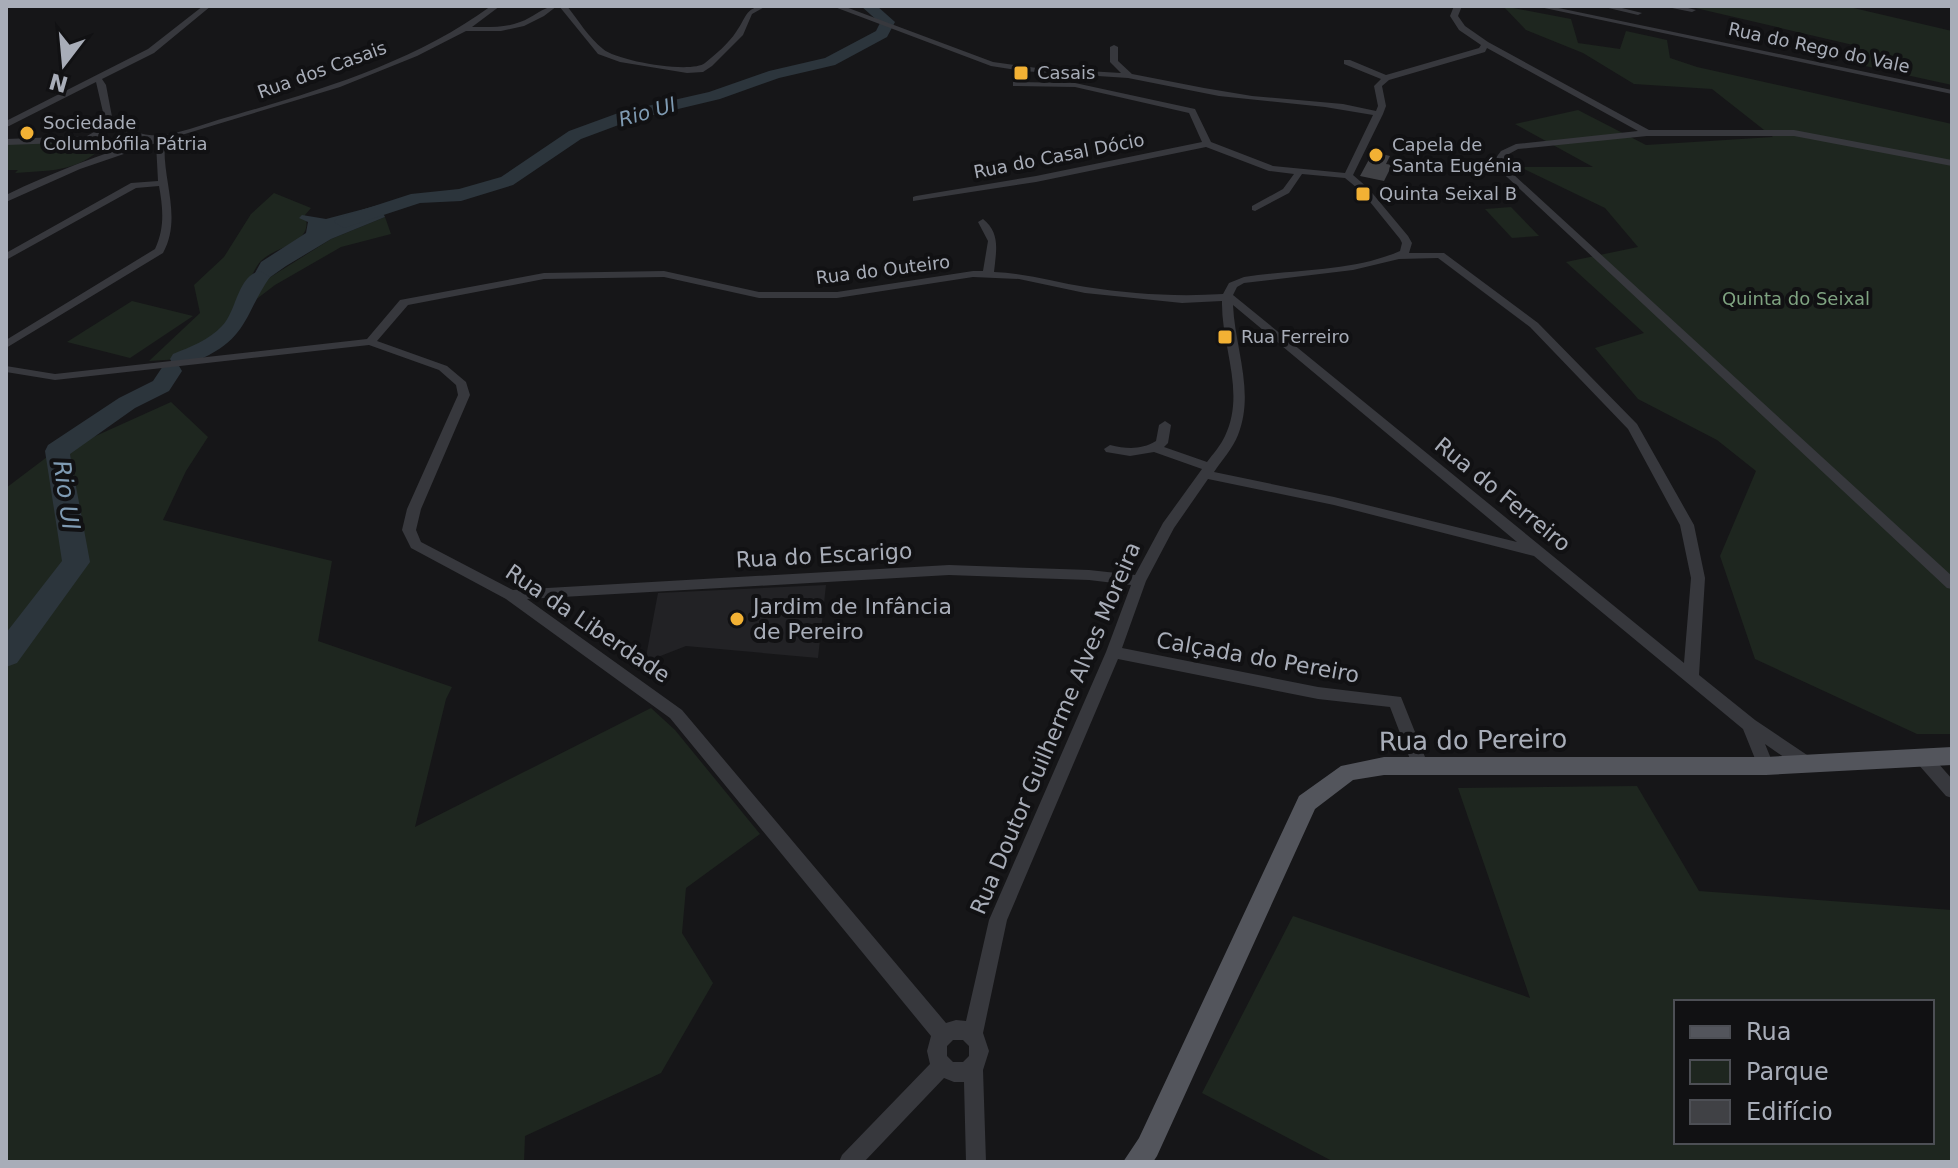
<svg xmlns="http://www.w3.org/2000/svg" width="1958" height="1168" viewBox="0 0 1958 1168" font-family="'DejaVu Sans',sans-serif">
  <style>
    .built { fill: #222225 }
    .green { fill: #1e261f; fill-rule: evenodd }
    .water { fill: #2c353c }
    .lines { fill: none; stroke-linecap: round; stroke-linejoin: round }
    .river { fill: #2c353c; fill-rule: evenodd }
    .building { fill: #404145 }
    .minor { fill: #37383d; fill-rule: evenodd }
    .major { fill: #53555c; fill-rule: evenodd }
    .poi-dot { fill: #f2b134; stroke: #111113; stroke-width: 3 }
    .labels { text-anchor: middle; stroke-width: 8; stroke-linejoin: round; paint-order: stroke }
    .far-street-label { font-size: 18px; fill: #a8adb8; stroke: #111113 }
    .far-poi-label { font-size: 18px; fill: #a8adb8; stroke: #111113; text-anchor: start }
    .far-park-label { font-size: 18px; fill: #7fa381; stroke: #111113 }
    .far-water-label { font-size: 20px; font-style: italic; fill: #7f9bb3; stroke: #111113 }
    .street-label { font-size: 22px; fill: #a8adb8; stroke: #111113 }
    .poi-label { font-size: 22px; fill: #a8adb8; stroke: #111113; text-anchor: start }
    .water-label { font-size: 24px; font-style: italic; fill: #7f9bb3; stroke: #111113 }
    .near-street-label { font-size: 26px; fill: #a8adb8; stroke: #111113 }
  </style>
  <rect width="100%" height="100%" fill="#161618"/>
  <polygon class="built" points="826,585 818,658 686,646 645,662 658,593"/>
  <g class="green">
    <polygon points="1503,6 1571,19 1578,43 1620,49 1626,31 1667,40 1670,58 1697,67 1952,124 1952,734 1917,734 1755,659 1720,556 1756,471 1717,440 1638,399 1595,348 1644,333 1566,262 1638,247 1605,208 1520,167 1593,167 1515,124 1578,110 1646,145 1773,137 1712,89 1634,84 1583,53 1526,30"/>
    <polygon points="1687,6 1845,6 1952,31 1952,85 1847,62 1853,45"/>
    <path d="M110,139C82,172 56,170 15,173L18,170H6V144Z"/>
    <path d="M274,193L311,208L305,215C315,245 275,245 260,262C255,268 251,278 247,284L264,285L269,278L331,239L385,217L391,234L341,247L275,285L242,310L240,318L217,343L181,359L149,361L200,313L194,285L224,257L251,214Z"/>
    <polygon points="1511,207 1539,236 1512,238 1485,209"/>
    <polygon points="132,301 193,316 130,358 67,342"/>
    <polygon points="171,402 208,437 186,471 163,520 332,561 318,641 452,687 446,699 415,827 651,708 675,730 760,834 686,888 682,933 713,983 661,1073 525,1136 524,1162 6,1162 6,664 86,561 69,448"/>
    <polygon points="51,454 64,565 6,634 6,488"/>
    <path d="M1637,786L1699,891L1952,910V1162H1334L1202,1093L1293,916L1530,998L1458,788ZM1676,1002H1932V1142H1676Z"/>
  </g>
  <polygon class="water" points="379,205 385,217 331,239 286,266 269,278 242,310 240,300 261,262 306,233 308,222 299,218 302,215 326,219"/>
  <g class="lines">
    <g class="river">
      <polygon points="861,6 877,6 895,22 887,37 835,65 779,78 720,99 632,120 581,139 513,185 461,201 420,203 344,228 334,222 337,218 411,194 459,189 501,177 569,131 621,112 709,92 769,71 825,58 876,31 880,23"/>
      <path d="M260,271L270,277C245,313 248,337 203,358C193,362 184,367 173,364L170,359L173,354C190,347 209,340 222,326C237,311 237,276 260,271Z"/>
      <polygon points="171,364 179,366 182,371 169,391 135,408 70,454 90,562 17,663 6,667 6,633 62,561 45,451 48,445 119,398 153,381 163,366"/>
    </g>
  </g>
  <polygon class="building" points="1373,152 1390,156 1386,164 1392,165 1384,181 1360,176"/>
  <g class="lines">
    <g class="minor">
      <path d="M203,6H211L154,53L102,79L106,85L113,122C128,131 146,137 165,135C185,132 215,120 235,115C324,89 416,61 491,6H500L472,27C488,27 505,28 520,22C533,18 543,6 557,6L544,16L524,26L501,31H466L417,56L340,87L165,140C161,179 183,216 163,253L6,348V340L155,249C165,228 163,208 159,186L136,188L6,260V253L131,183L158,181L156,143L80,169L6,202V195C53,172 101,154 151,139L124,136L112,129L89,142L6,145V139L87,136L106,125L96,82L9,126L6,127V121L148,49Z"/>
      <path d="M559,6H567C578,20 589,38 603,49C617,61 691,74 705,63C715,55 729,43 736,32C746,19 745,6 766,6L752,14L743,35L712,66L703,72L687,73L620,62L598,54Z"/>
      <path d="M832,6H843L993,62L1037,68L1121,73L1110,62V47L1114,45L1118,47V61L1132,74L1204,88L1252,96L1343,104L1376,111L1378,106L1374,86L1381,79L1344,64V60H1350L1386,75L1479,48L1481,45L1459,30L1450,16L1454,6H1462L1458,16L1465,26L1488,42L1649,130H1794L1952,160V166L1794,136H1647L1518,149L1507,155L1501,163L1952,576V589L1947,588L1492,163L1501,151L1516,144L1638,131L1487,48L1485,52L1389,80L1382,86L1386,106L1383,114L1353,175L1368,188L1408,236L1412,243L1409,253H1444L1538,323L1637,424L1694,525L1705,578L1699,675L1755,720L1813,759L1815,764L1813,769L1807,771L1801,769L1765,744L1774,766L1772,771L1766,773L1760,771L1743,729L1534,556L1334,505L1208,479L1174,528L1146,581L1122,648L1318,687L1401,697L1429,767L1427,772L1421,774L1415,772L1390,707L1318,699L1118,659L1007,920L983,1033L989,1051L983,1070L986,1162H966L964,1082H954L944,1078L864,1162H839L842,1155L930,1064L927,1051L931,1036L670,718L506,599L411,548L402,530L407,509L458,395L456,385L439,370L369,345L55,380L6,372V366L55,374L367,339L400,300L544,273L664,271L759,292H837L973,271H983L988,241L978,222L983,219C1001,233 996,252 994,272C1025,273 1055,282 1086,287C1131,294 1177,297 1223,294L1229,283L1244,277C1295,269 1352,272 1400,251L1402,243L1400,239L1362,192L1345,178L1302,174L1289,193L1255,211L1252,210V206L1283,189L1294,174L1269,171L1206,147L1036,182L913,201V197L916,196L1036,176L1202,142L1189,113L1075,87L1013,86V82H1016L1075,83L1195,109L1211,142L1273,166L1345,173L1373,115L1325,107L1219,96L1128,78L1022,71L991,66ZM1438,258L1530,327L1628,429L1680,525L1691,578L1684,663L1233,295L1237,287L1244,283L1353,270L1399,259ZM664,277L759,298H837L973,277L1019,279L1085,293L1182,303L1222,301C1221,346 1246,392 1225,436C1221,445 1213,454 1207,462L1164,447L1168,443L1171,425L1165,421L1159,425L1156,441C1141,450 1127,449 1110,445L1104,449L1106,452L1130,456L1154,452L1202,469L1163,523L1135,575L1089,570L949,565L513,590L421,542L416,530L421,509L470,395L466,382L447,366L377,341L408,305L544,279ZM1233,305L1517,542L1334,497L1214,472C1222,460 1233,448 1238,435C1255,392 1235,349 1233,305ZM949,575L1089,580L1131,585L1106,652L989,920L966,1021L956,1020L946,1023L682,710L527,599ZM953,1040H963L969,1046V1056L963,1062H953L947,1056V1046Z"/>
      <polygon points="1535,6 1549,6 1952,90 1952,94"/>
      <polygon points="1600,6 1614,6 1642,13 1638,15"/>
      <polygon points="1662,6 1680,6 1696,10 1692,12"/>
      <polygon points="1924,752 1930,754 1952,779 1952,798 1946,796 1918,764 1916,759 1918,754"/>
    </g>
    <polygon class="major" points="1952,747 1952,765 1766,775 1384,775 1353,780 1315,809 1157,1156 1153,1162 1123,1162 1139,1138 1299,796 1341,766 1384,757 1766,757"/>
  </g>
  <g class="poi-dot">
    <rect x="1013" y="65" width="16" height="16" rx="4"/>
    <circle cx="27" cy="133" r="8"/>
    <circle cx="1376" cy="155" r="8"/>
    <rect x="1355" y="186" width="16" height="16" rx="4"/>
    <rect x="1217" y="329" width="16" height="16" rx="4"/>
    <circle cx="737" cy="619" r="8"/>
  </g>
  <g class="labels">
    <g class="far-street-label">
      <text transform="translate(1819 48) rotate(12)" y="6">Rua do Rego do Vale</text>
      <text transform="translate(322 70) rotate(-20)" y="6">Rua dos Casais</text>
      <text transform="translate(1059 156) rotate(-11)" y="6">Rua do Casal Dócio</text>
      <text transform="translate(883 270) rotate(-7)" y="6">Rua do Outeiro</text>
    </g>
    <g class="far-poi-label">
      <text x="1037" y="79">Casais</text>
      <text x="43" y="129">Sociedade<tspan x="43" dy="21">Columbófila Pátria</tspan></text>
      <text x="1392" y="151">Capela de<tspan x="1392" dy="21">Santa Eugénia</tspan></text>
      <text x="1379" y="200">Quinta Seixal B</text>
      <text x="1241" y="343">Rua Ferreiro</text>
    </g>
    <g class="far-park-label">
      <text x="1796" y="305">Quinta do Seixal</text>
    </g>
    <g class="far-water-label">
      <text transform="translate(647 112) rotate(-16)" y="7">Rio Ul</text>
    </g>
    <g class="street-label">
      <text transform="translate(1503 494) rotate(39)" y="8">Rua do Ferreiro</text>
      <text transform="translate(824 555) rotate(-3)" y="8">Rua do Escarigo</text>
      <text transform="translate(588 623) rotate(34)" y="8">Rua da Liberdade</text>
      <text transform="translate(1258 657) rotate(10)" y="8">Calçada do Pereiro</text>
      <text transform="translate(1055 728) rotate(-67)" y="8">Rua Doutor Guilherme Alves Moreira</text>
    </g>
    <g class="poi-label">
      <text x="753" y="614">Jardim de Infância<tspan x="753" dy="25">de Pereiro</tspan></text>
    </g>
    <g class="water-label">
      <text transform="translate(66 495) rotate(82)" y="8">Rio Ul</text>
    </g>
    <g class="near-street-label">
      <text transform="translate(1473 740) rotate(-1)" y="9">Rua do Pereiro</text>
    </g>
  </g>
  <rect width="1958" height="1168" fill="none" stroke="#a8adb8" stroke-width="16"/>
  <rect x="1674" y="1000" width="260" height="144" fill="#111113" stroke="#4d4f55" stroke-width="2"/>
  <rect x="1690" y="1026" width="40" height="12" fill="#53555c" stroke="#4d4f55" stroke-width="2"/>
  <text x="1746" y="1040" font-size="24" fill="#a8adb8">Rua</text>
  <rect x="1690" y="1060" width="40" height="24" fill="#1e261f" stroke="#4d4f55" stroke-width="2"/>
  <text x="1746" y="1080" font-size="24" fill="#a8adb8">Parque</text>
  <rect x="1690" y="1100" width="40" height="24" fill="#404145" stroke="#4d4f55" stroke-width="2"/>
  <text x="1746" y="1120" font-size="24" fill="#a8adb8">Edifício</text>
  <g transform="translate(64 64) rotate(196)" stroke="#111113" stroke-width="6" paint-order="stroke">
  <path d="M0-6L14 30L0 20L-14 30Z" fill="#a8adb8"/>
  <text y="-12" font-size="22" font-weight="bold" text-anchor="middle" fill="#a8adb8">N</text>
  </g>
</svg>
